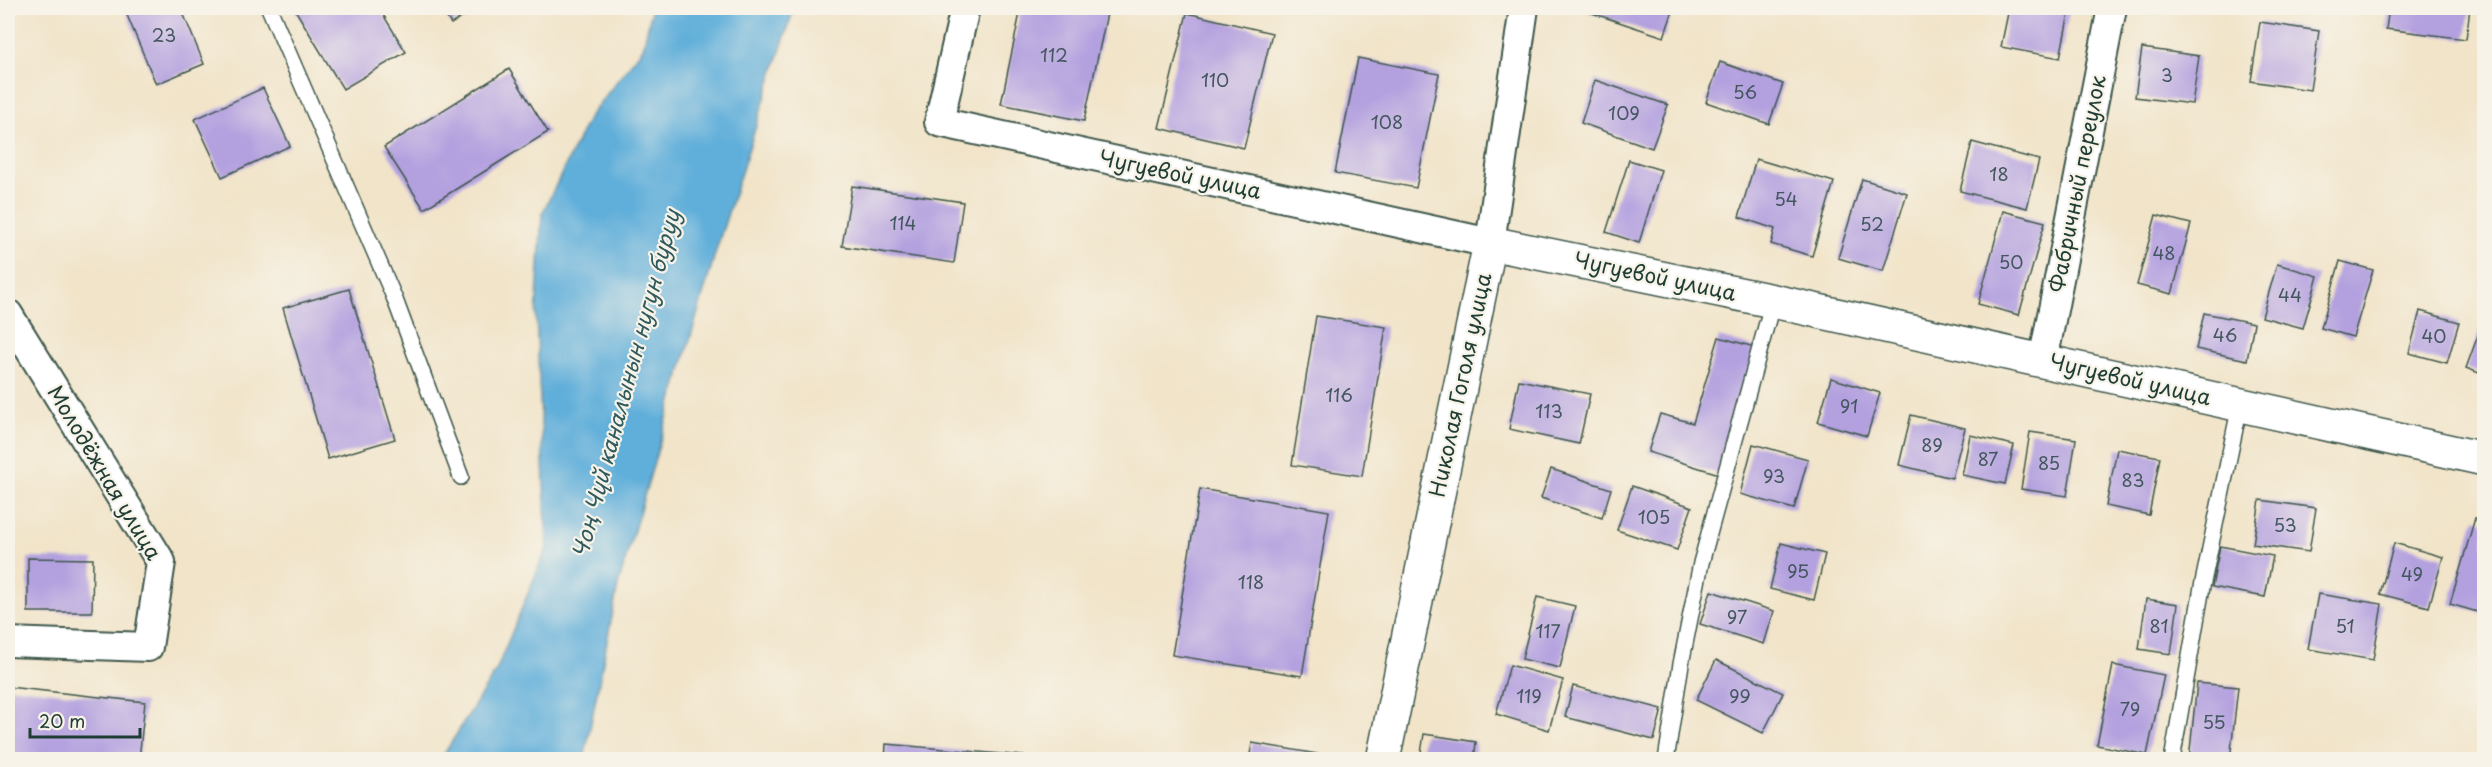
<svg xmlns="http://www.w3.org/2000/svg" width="2492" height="767" viewBox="0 0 2492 767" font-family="'Playpen Sans',sans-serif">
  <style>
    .water { fill: #60afda; stroke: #407687; stroke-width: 1.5 }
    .building { fill: #b3a0df }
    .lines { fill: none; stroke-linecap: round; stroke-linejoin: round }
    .service-casing { stroke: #3e564a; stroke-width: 18 }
    .minor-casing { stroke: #3e564a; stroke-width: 32 }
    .tertiary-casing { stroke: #3e564a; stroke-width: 36 }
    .service { stroke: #fff; stroke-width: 15 }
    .minor { stroke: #fff; stroke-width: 28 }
    .tertiary { stroke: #fff; stroke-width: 33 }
    .labels { text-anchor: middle; stroke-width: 4.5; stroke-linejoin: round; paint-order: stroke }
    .number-label { font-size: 18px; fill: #44565f }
    .street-label { font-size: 21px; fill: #1f3d34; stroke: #f7f3e8 }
    .water-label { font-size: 22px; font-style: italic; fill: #2f5a5e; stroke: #f7f3e8 }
  </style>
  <rect width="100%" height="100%" fill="#f7f3e8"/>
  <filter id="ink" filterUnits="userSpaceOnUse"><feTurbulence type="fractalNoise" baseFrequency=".0167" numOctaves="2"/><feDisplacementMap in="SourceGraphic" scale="12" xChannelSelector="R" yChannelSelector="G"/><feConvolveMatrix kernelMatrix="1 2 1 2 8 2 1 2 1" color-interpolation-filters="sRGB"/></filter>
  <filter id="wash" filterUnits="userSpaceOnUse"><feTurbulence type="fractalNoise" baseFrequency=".008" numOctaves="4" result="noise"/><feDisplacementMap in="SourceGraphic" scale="24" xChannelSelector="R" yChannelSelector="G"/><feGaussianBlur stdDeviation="1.35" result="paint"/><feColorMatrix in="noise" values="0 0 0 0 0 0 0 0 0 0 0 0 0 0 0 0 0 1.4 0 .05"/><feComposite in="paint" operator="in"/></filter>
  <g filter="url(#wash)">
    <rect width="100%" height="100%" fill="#f1e4c9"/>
    <polygon class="water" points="652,8 794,8 718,244 618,585 584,759 441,759 496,671 547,547 536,316 542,214 589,117 643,48"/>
    <g id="blocks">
      <g class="building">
        <polygon points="124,8 181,8 204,64 156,84"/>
        <polygon points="294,8 379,8 406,52 343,89"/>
        <polygon points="441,8 478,8 451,24"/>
        <polygon points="1021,8 1108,9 1084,121 1001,104"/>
        <polygon points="1577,8 1674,8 1664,37"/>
        <polygon points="2009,8 2070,8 2060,58 2001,47"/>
        <polygon points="2389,8 2470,8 2466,39 2386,29"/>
        <polygon points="1187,13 1272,33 1244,148 1159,128"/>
        <polygon points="2260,22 2319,31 2310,90 2251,81"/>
        <polygon points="2142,48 2199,56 2192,104 2135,97"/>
        <polygon points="1358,58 1439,74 1416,188 1335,173"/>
        <polygon points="1720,62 1783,84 1769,124 1706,102"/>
        <polygon points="509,69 548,132 424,209 384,147"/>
        <polygon points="1595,80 1668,105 1652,148 1581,123"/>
        <polygon points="263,88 290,146 222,177 195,119"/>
        <polygon points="1972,142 2039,160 2027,208 1960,191"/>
        <polygon points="1756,159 1834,182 1812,256 1771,244 1775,229 1739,217"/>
        <polygon points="1629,160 1661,170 1639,243 1606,232"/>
        <polygon points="1862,179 1907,193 1883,271 1838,258"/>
        <polygon points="852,186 963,202 954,263 842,246"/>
        <polygon points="2003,211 2045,222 2019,315 1978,304"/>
        <polygon points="2156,215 2191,224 2172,294 2137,285"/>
        <polygon points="2340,261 2373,270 2353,337 2321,328"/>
        <polygon points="2277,264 2318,276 2303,328 2262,317"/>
        <polygon points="349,289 395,439 328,459 283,308"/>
        <polygon points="2420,311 2459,322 2447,363 2409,353"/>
        <polygon points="2204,313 2254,323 2247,360 2196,349"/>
        <polygon points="1316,316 1386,327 1362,476 1292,465"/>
        <polygon points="2484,319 2484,375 2466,368"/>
        <polygon points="1719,337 1758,348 1719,474 1648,452 1660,414 1693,423"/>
        <polygon points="1831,378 1880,393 1867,436 1818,422"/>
        <polygon points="1519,380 1590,394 1579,444 1509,429"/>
        <polygon points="1911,415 1965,428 1952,478 1899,465"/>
        <polygon points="2030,432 2076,439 2067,496 2021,489"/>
        <polygon points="1970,435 2014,445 2005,484 1962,475"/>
        <polygon points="1753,444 1808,459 1794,509 1740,494"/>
        <polygon points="2117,449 2160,457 2149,515 2106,506"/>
        <polygon points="1551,469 1611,489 1602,518 1541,498"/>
        <polygon points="1632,486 1692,507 1677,550 1617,530"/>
        <polygon points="1200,489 1329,511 1302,676 1172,655"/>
        <polygon points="2260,500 2316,508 2309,552 2253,544"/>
        <polygon points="2475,518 2484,521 2484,614 2450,604"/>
        <polygon points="1781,543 1825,554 1814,600 1770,589"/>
        <polygon points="2394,543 2443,557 2429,607 2380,594"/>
        <polygon points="2220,546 2273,556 2265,597 2212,587"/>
        <polygon points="28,558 93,559 92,612 28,612"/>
        <polygon points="1711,591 1774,611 1764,644 1700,624"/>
        <polygon points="2318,594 2382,604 2373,660 2308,649"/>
        <polygon points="1537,597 1575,606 1560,668 1522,659"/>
        <polygon points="2146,599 2178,604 2171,654 2139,649"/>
        <polygon points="1716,660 1783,693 1763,733 1696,700"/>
        <polygon points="1510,665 1563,680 1549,730 1496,714"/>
        <polygon points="2113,665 2164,675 2147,755 2097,745"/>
        <polygon points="2197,683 2238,687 2230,760 2189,760"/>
        <polygon points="1573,686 1662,709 1654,740 1565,717"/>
        <polygon points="8,687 145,702 139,760 8,760"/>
        <polygon points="1424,734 1476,742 1474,760 1420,760"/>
        <polygon points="1252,743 1318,754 1317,760 1249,760"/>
        <polygon points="886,744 1047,758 1047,760 885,760"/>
      </g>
    </g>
  </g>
  <g filter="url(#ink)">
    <use href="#blocks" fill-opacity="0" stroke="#3e564a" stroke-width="1.5"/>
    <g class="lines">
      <defs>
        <g id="service">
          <polyline points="269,8 394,297 461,477"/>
          <polyline points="1666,760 1681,664 1701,563 1773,301"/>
          <polyline points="2172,760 2202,587 2240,405"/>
        </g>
        <g id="minor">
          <polyline points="965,8 939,122 1490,243 1524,8"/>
          <polyline points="8,314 161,562 148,647 8,642"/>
          <polyline points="2043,361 2112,8"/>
        </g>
        <polyline id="tertiary" points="1383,760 1490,243 1773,301 2484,459"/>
      </defs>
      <use href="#service" class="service-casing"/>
      <use href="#minor" class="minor-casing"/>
      <use href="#tertiary" class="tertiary-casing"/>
      <use href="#service" class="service"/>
      <use href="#minor" class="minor"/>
      <use href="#tertiary" class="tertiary"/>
    </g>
  </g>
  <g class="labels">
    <g class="number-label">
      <text x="164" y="42">23</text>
      <text x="1054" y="62">112</text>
      <text x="2167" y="82">3</text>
      <text x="1215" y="87">110</text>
      <text x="1745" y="99">56</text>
      <text x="1624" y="120">109</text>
      <text x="1387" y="129">108</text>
      <text x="1999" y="181">18</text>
      <text x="1786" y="206">54</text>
      <text x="903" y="230">114</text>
      <text x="1872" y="231">52</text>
      <text x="2164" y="260">48</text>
      <text x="2011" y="269">50</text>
      <text x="2290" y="302">44</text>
      <text x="2225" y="342">46</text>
      <text x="2434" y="343">40</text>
      <text x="1339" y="402">116</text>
      <text x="1849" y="413">91</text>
      <text x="1549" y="418">113</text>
      <text x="1932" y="452">89</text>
      <text x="1988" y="466">87</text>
      <text x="2049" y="470">85</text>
      <text x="1774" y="483">93</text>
      <text x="2133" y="487">83</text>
      <text x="1654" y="524">105</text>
      <text x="2285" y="532">53</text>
      <text x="1798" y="578">95</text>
      <text x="2412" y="581">49</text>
      <text x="1251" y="589">118</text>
      <text x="1737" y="624">97</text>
      <text x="2159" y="633">81</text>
      <text x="2345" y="633">51</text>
      <text x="1548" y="638">117</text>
      <text x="1529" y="703">119</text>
      <text x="1740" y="703">99</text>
      <text x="2130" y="716">79</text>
      <text x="2214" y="729">55</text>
    </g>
    <g class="street-label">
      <text transform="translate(1180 175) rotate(12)" y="7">Чугуевой улица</text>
      <text transform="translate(2078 184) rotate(-79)" y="7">Фабричный переулок</text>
      <text transform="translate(1655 277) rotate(12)" y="7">Чугуевой улица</text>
      <text transform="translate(2130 380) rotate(13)" y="7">Чугуевой улица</text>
      <text transform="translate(1461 385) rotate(-78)" y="7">Николая Гоголя улица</text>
      <text transform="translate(104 473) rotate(59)" y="7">Молодёжная улица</text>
    </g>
    <g class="water-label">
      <text transform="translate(626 384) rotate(-75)" y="8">Чоң Чүй каналынын нугун буруу</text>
    </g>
  </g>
  <rect width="2492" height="767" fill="none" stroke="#f7f3e8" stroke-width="30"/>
  <path d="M30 728v9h110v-9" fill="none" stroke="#1f3d34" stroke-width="3"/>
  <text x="39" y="728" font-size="18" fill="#1f3d34" stroke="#f7f3e8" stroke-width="4.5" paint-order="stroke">20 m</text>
</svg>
